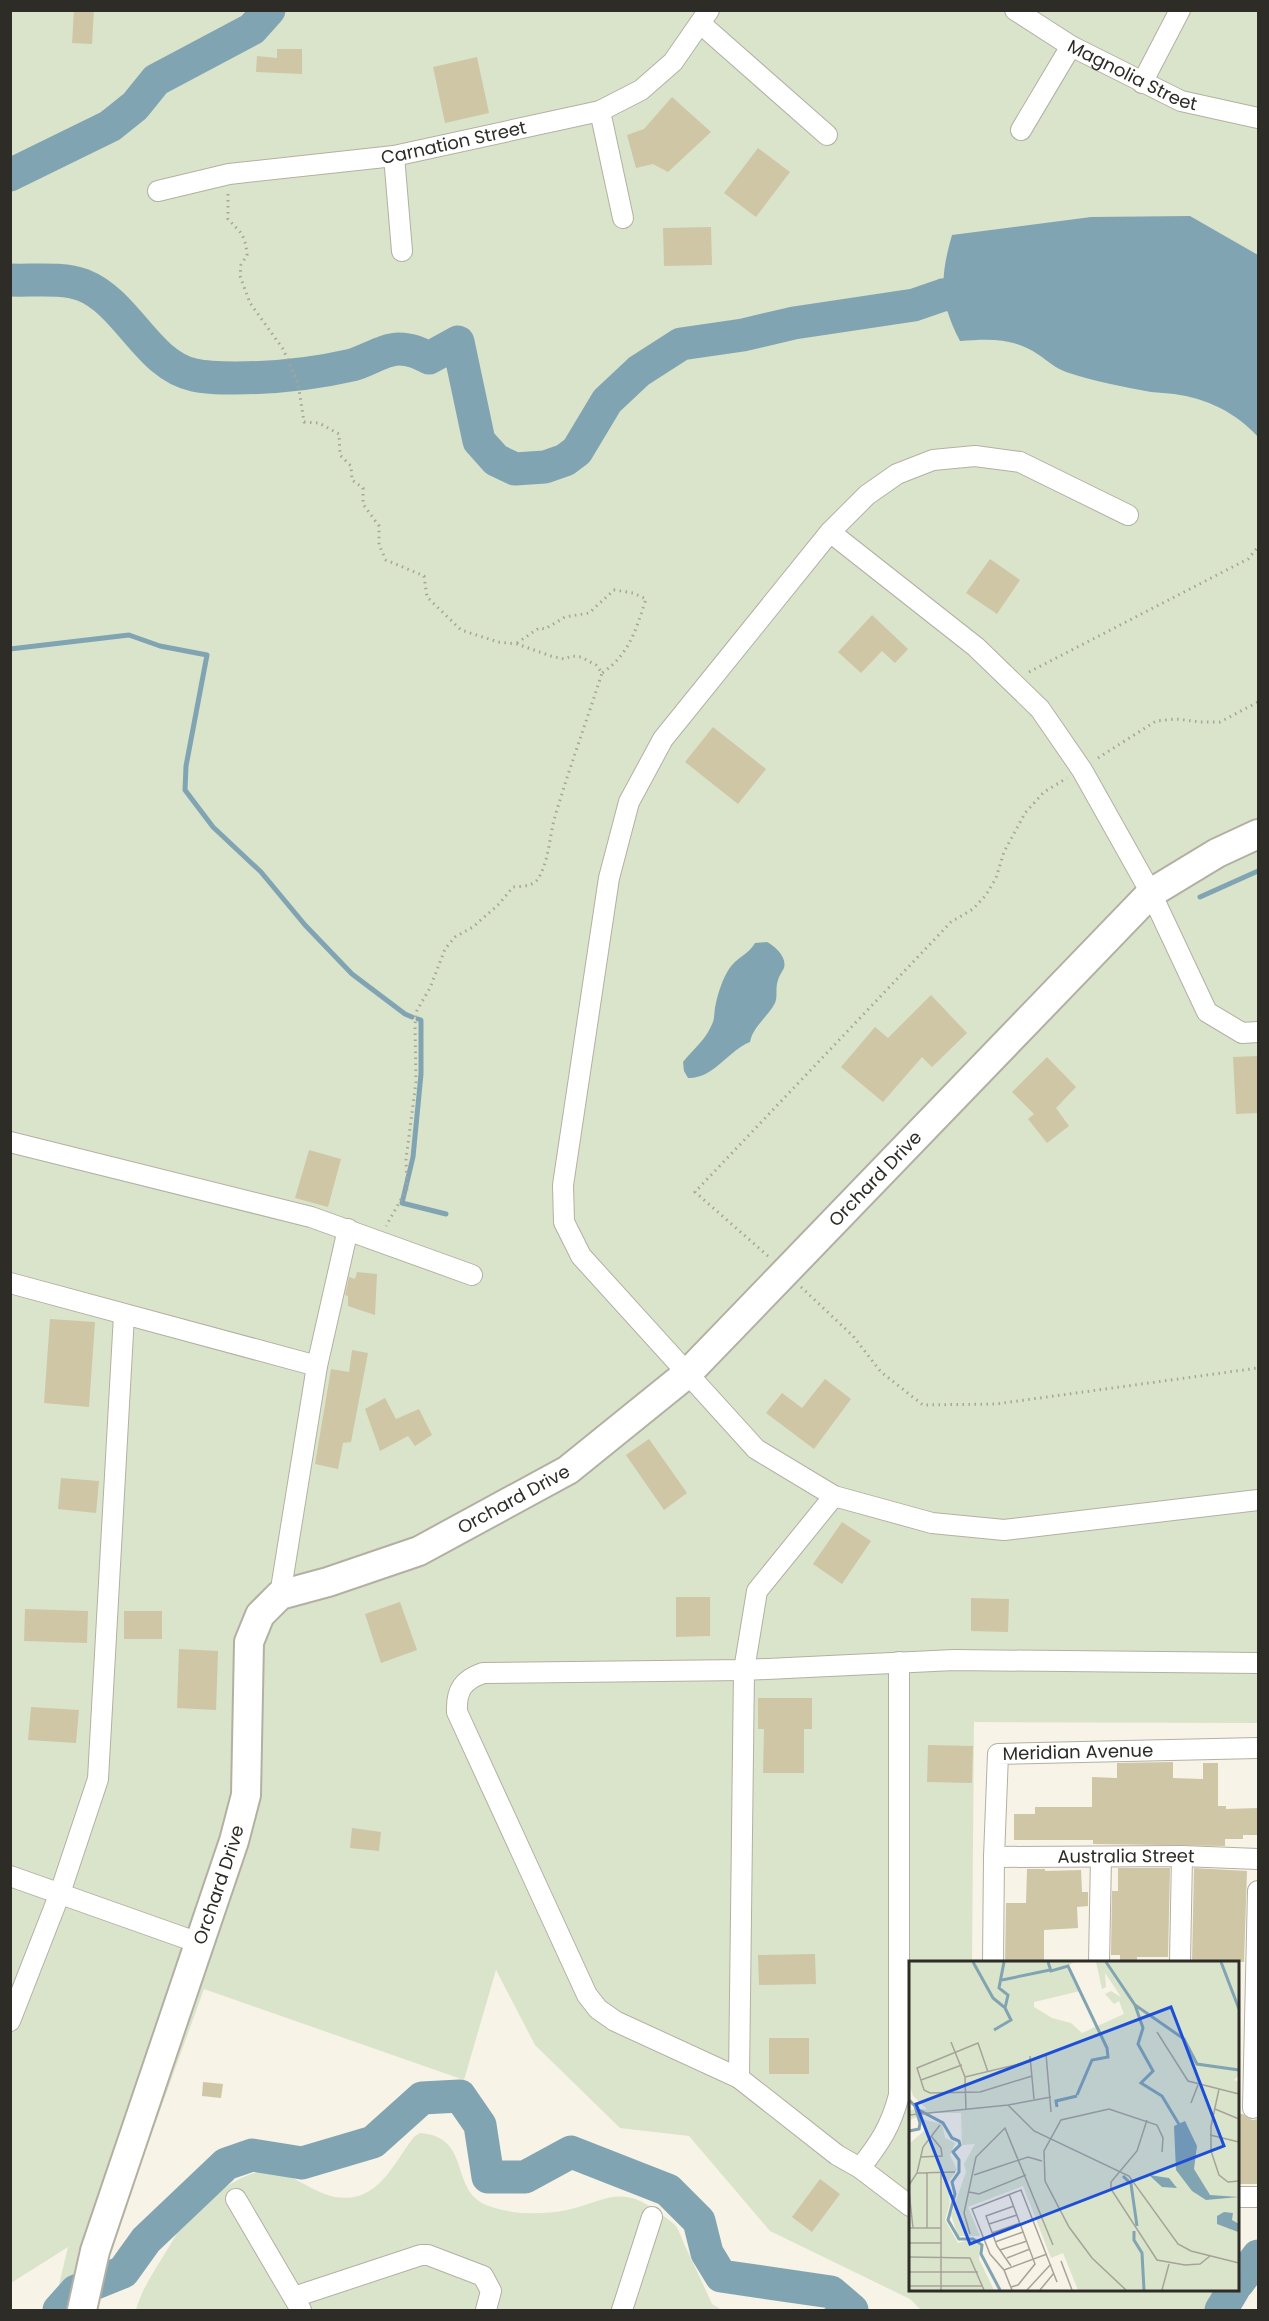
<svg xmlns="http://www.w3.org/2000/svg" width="1269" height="2321" viewBox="0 0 1269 2321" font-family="Poppins,sans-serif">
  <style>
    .green { fill: #dae4cb }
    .water { fill: #81a4b3 }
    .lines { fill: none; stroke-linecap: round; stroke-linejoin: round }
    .stream { stroke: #81a4b3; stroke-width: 5 }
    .river { stroke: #81a4b3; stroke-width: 33 }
    .building { fill: #cfc6a6 }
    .street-casing { stroke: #b3b0a3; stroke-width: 22 }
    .secondary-casing { stroke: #b3b0a3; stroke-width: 32 }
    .path { stroke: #a7a59b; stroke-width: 3; stroke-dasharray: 1.5 4.5; stroke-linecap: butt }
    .street { stroke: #fff; stroke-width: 20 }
    .secondary { stroke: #fff; stroke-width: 28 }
    .labels { text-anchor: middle; stroke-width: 6; stroke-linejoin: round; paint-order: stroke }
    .street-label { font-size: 18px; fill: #2d2c27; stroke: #fff }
    .inset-river { fill: none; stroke: #81a4b3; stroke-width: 3 }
    .inset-road { fill: none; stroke: #a6a39a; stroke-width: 1.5 }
    .view { fill: #1d4ed8; fill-opacity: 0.15; stroke: #1d4ed8; stroke-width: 3 }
    .inset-edge { fill: none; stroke: #2d2c27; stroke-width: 3 }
  </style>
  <rect width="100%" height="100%" fill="#f7f3e6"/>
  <g class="green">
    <polygon points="10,11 1258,11 1258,1723 974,1722 972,1962 910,1962 910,2290 1218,2290 1211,2310 921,2310 910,2299 770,2231 689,2136 620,2128 535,2045 496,1970 464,2080 204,1989 111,2246 97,2310 53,2310 68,2247 11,2283"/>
    <path d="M420,2133C472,2137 449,2189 486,2205C511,2215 542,2215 567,2210C605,2201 620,2184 657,2211C663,2216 670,2220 675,2225C679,2230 682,2239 685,2246C694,2265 703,2284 712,2304L722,2310H136C142,2288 155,2270 167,2250C173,2241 178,2230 185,2223C203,2202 244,2167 273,2171C300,2176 322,2203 354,2197C383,2192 398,2157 414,2137Z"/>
  </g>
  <g class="water">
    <path d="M1190,216L1258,255V437C1237,413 1206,398 1174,394C1167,393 1159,393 1151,392C1123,387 1093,381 1066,372C1055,368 1048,361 1039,355C1013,337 989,339 960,341C939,301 940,277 952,235L1091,217Z"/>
    <path d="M767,942C776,947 787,957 784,968C782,972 779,976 778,980C775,988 778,996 775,1003C767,1018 753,1026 750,1042C728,1051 713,1079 688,1078L684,1071L683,1062C694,1048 706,1040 713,1022C715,1016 714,1009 716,1003C718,993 723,978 729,969C736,958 749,954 755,943Z"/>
  </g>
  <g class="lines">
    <g class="stream">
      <polyline points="10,649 129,635 160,646 207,655 186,766 185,790 213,827 261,872 305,925 352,974 405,1014 412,1017"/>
      <polyline points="1200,897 1258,871"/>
      <polyline points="418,1019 421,1020 421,1074 413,1157 402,1203 446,1214"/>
    </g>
    <g class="river">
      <polyline points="10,175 110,126 135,106 156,80 252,29 269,10"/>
      <path d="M10,280C33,281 61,277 83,285C128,303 147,365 194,375C207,378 222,378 235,378C275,378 313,374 352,365C367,361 384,349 399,349C411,349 419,353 429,358L458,342L479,441L496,460L515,469L545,467L565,460L577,451L607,401L639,371L681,344L743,335L794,323L914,305L943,295L987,290"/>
      <polyline points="1238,2283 1258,2256"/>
      <polyline points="59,2310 76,2291 123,2272 146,2240 226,2164 252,2155 302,2163 373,2142 422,2098 460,2096 480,2125 488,2177 525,2177 571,2152 668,2190 699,2221 707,2253 721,2276 831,2292 852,2310"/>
      <polyline points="1221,2310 1233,2290"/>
    </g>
  </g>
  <g class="building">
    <polygon points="74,10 94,10 92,44 72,43"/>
    <polygon points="277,49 302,49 302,74 256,72 257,56 277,58"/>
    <polygon points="477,57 489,113 445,123 433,67"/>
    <polygon points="672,97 711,132 668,172 653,164 636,168 627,135 644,129"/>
    <polygon points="758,148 790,172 756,217 724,193"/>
    <polygon points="711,227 712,265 664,266 663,228"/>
    <polygon points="990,559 1020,580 997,614 966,593"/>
    <polygon points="872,615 908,649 895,663 882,651 861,673 838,652"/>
    <polygon points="713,727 766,769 738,804 685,762"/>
    <polygon points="931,995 967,1033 932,1067 922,1057 883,1102 841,1067 875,1027 888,1038"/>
    <polygon points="1258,1056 1258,1113 1236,1114 1233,1057"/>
    <polygon points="1047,1057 1076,1087 1056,1108 1069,1126 1047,1143 1028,1119 1034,1114 1012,1092"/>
    <polygon points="309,1150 341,1159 328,1207 295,1198"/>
    <polygon points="357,1272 377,1274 375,1315 348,1306 348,1296 345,1295 349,1277 355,1279"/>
    <polygon points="50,1319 95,1322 89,1407 44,1403"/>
    <polygon points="352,1350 368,1353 351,1442 343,1443 338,1469 315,1464 331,1369 349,1372"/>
    <polygon points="825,1379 851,1399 814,1449 766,1413 782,1393 802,1408"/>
    <polygon points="385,1398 396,1419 419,1409 432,1435 415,1446 408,1436 380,1451 365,1409"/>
    <polygon points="649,1439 687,1493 664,1510 626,1455"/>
    <polygon points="61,1478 99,1481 96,1513 58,1509"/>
    <polygon points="842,1522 871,1541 842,1584 813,1564"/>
    <polygon points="676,1597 710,1597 710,1636 676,1637"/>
    <polygon points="971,1598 1009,1599 1008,1632 971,1631"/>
    <polygon points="400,1602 417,1650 381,1663 365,1614"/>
    <polygon points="25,1609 88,1611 87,1643 24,1641"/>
    <rect x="124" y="1611" width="38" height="28"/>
    <polygon points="179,1649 218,1651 216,1710 177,1708"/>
    <polygon points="758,1698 812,1698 812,1729 804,1729 804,1773 763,1773 764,1729 758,1729"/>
    <polygon points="31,1707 79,1710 76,1743 28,1740"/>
    <polygon points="928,1745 973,1746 972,1783 927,1782"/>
    <polygon points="1173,1762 1173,1778 1203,1779 1203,1763 1218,1763 1218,1806 1226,1806 1226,1809 1258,1808 1258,1835 1243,1835 1243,1839 1225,1839 1225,1846 1093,1844 1093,1840 1014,1840 1014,1814 1035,1814 1035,1807 1092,1807 1092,1777 1117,1778 1117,1763"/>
    <polygon points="352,1828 381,1832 379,1851 350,1848"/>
    <polygon points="1118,1868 1170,1868 1168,1957 1137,1957 1137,1962 1120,1962 1120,1955 1111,1955 1112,1891 1118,1891"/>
    <polygon points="1194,1868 1247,1871 1244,1962 1192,1962"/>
    <polygon points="1027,1869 1045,1869 1045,1871 1081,1870 1082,1892 1088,1892 1088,1906 1077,1907 1078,1928 1044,1930 1044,1962 1005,1962 1006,1903 1026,1903"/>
    <polygon points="815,1954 816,1984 759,1985 758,1955"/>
    <rect x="769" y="2038" width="40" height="36"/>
    <polygon points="203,2082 223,2084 221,2098 202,2096"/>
    <polygon points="1238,2114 1243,2114 1252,2120 1258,2119 1258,2184 1238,2184"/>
    <polygon points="820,2179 840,2194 812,2232 792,2217"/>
  </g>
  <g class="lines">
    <defs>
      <g id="street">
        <path id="s1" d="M1015,10L1071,46L1181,101L1258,118"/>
        <polyline points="701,24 827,135"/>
        <polyline points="1142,83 1180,10"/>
        <polyline points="600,111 623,218"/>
        <polyline points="1021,130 1071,46"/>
        <polyline points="394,156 402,251"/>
        <path id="s2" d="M158,191L229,174L394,156L600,111L641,90L673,62L709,10"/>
        <polyline points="1128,515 1020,462 975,456 933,460 897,474 867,495 830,532 663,739 629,802 609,878 563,1185 564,1222 581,1256 756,1449 834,1496 932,1523 1004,1530 1258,1500"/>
        <polyline points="830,532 976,647 1040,709 1082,770 1151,893 1207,1012 1242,1033 1258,1032"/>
        <polyline points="10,1142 311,1217 472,1275"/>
        <polyline points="10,1283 317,1366"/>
        <polyline points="280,1595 317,1366 348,1229"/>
        <path id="s3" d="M994,1857L1182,1856L1258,1859"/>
        <polyline points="10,1876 199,1943"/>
        <path id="s4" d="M993,1962L994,1857L998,1754L1258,1748"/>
        <polyline points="1099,1962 1101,1857"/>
        <polyline points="1180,1962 1182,1856"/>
        <polyline points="10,2021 60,1893 98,1779 124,1315"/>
        <polyline points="739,2078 744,1670 757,1591 834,1496"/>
        <polyline points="1253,2108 1258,1891"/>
        <path d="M860,2168C880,2143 891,2126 899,2095V1662"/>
        <polyline points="1238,2197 1258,2197"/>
        <polyline points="236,2199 301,2310"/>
        <path d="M910,2206L860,2168L837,2155L739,2078L615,2021L598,2009L587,1995L457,1712C456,1690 463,1680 483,1673L744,1670L954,1660L1258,1663"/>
        <polyline points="294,2297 421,2255 428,2255 483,2276 491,2291 486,2310"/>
        <polyline points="622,2310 652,2217"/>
      </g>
      <g id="secondary">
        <path id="s5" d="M82,2310L95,2251L234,1841L246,1795L249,1642L260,1615L280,1595L328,1582L419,1551L568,1470L688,1373L1151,893L1217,853L1258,834"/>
      </g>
    </defs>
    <use href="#street" class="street-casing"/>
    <use href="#secondary" class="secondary-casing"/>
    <g class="path">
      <path d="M228,194V219L242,234L246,245L247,255L241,265L240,276L250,303L283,349L298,383L304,422L319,423L339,434L340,455L351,466L352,480L363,488V504L379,526V545L386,560L424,576L427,597L461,630L498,642L517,644L551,656L564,659L572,656L581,657L596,665L602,673C587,720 570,766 556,813C549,835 550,859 538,879C532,887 522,886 513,887L499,904L473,927L455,937L445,949L430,988L416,1012L415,1025L416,1082L406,1159L407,1189L386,1226"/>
      <path d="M517,643L539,628L545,629L565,617L589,613L614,590L633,593L646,599C636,629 630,654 602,673"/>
      <polyline points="1029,672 1248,559 1258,547"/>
      <polyline points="1098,758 1156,721 1176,719 1200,722 1220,722 1258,702"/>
      <polyline points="768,1256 695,1192 951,922 973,909 986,895 996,878 1004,852 1025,813 1044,792 1067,778"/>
      <polyline points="801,1287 853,1336 881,1372 923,1405 996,1404 1258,1368"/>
    </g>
    <use href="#street" class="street"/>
    <use href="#secondary" class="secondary"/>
  </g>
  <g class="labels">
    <g class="street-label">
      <text dy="6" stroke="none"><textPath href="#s1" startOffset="135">Magnolia Street</textPath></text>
      <text dy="6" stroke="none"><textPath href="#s2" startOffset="300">Carnation Street</textPath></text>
      <text dy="6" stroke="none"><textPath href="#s5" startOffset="1491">Orchard Drive</textPath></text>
      <text dy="6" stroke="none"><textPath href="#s5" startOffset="1005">Orchard Drive</textPath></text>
      <text dy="6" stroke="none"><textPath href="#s4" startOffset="288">Meridian Avenue</textPath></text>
      <text dy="6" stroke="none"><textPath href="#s3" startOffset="132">Australia Street</textPath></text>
      <text dy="6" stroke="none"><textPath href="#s5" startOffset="447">Orchard Drive</textPath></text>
    </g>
  </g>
  <g transform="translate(909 1961)">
    <rect width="330" height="330" fill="#f7f3e6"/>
    <path d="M0,1H165L159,5L171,30L125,41V46L143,57L162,62L173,72L215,53L210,40L205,43L196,33L202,30L212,36L196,12L197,26L193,28L187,1H330V114L325,119L330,121V329H169L154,292L142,297L114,225L59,246L71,275H49L42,254L57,211L55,203L66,183L53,184L52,152H20L0,159V149L18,148L4,135L0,121ZM13,158L33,163L36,177L46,182L41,194L48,209L39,221L41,242L36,259L49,282L60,279L71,285L70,298L85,329H0V183L16,169Z" fill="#dae4cb"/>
    <path d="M276,160L288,185L285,208L301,234L330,236L297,239L283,230L267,209L265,165ZM240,214L260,217L268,227L253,226ZM315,251L324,252L323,259L330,263L329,271L308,263V255Z" fill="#81a4b3"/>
    <path class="inset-river" d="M64,1L84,37L95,46M139,1L142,10L159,5L198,87L199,96L183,99L168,134M197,1L226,44L275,78L288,103L330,109M312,1L330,48M93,19L141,9M226,44L234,67L229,83L244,110L232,122L253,135L271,165M85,69L102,59L96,47L99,34L90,27L95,1M0,139L6,145L11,162L10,168L0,170M148,146L147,140L168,135M8,148L34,162L43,177L50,180L51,184L44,191L50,199V211L43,221L46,233L39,259L50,278H64L73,284L72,293L91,329M214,215L222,223L228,265M225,270V279L233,292L235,329"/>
    <path class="inset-road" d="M248,71L279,120L330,133M42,81L56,116L57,149M137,93L142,151M121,95L125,138M79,111L69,82L8,107L15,129L21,132L71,131L123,115M56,116L122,100M12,119L53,104M310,128L302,165V190L310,214L319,221L330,220M282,142L289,124M99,144L142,136M306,148L330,158M0,154L99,144L125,170L220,215L269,283L282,290L330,302M238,159L228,190L202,221V228L248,299L276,304L291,303L301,295M301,174L330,181M11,196L33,195L32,187L22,175M18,211V267M32,211V329M8,212L46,211M65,214L119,196L133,200M0,224L8,212L14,186L31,164M0,230L4,267M60,231L70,233L117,214M100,233L126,303L109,324L102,326M80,263L108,254M0,267H32M83,272L111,262M61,273L55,252L67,196L96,167L144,284M86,281L114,271M0,282H32M91,289L118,280M0,296L61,297L75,329M98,297L121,288M152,300L163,329M102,305L88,285L77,255L105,245M95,309L138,293M0,311H69M0,325H74M103,329L95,309L81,293L63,248L112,229L148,321M118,329L142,303M131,329L145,312M217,329L183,297L160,266L136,220L135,190L152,159L200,148L248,164L254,177L253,191M253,329L260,303"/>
    <path class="view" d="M262,46L315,185L61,283L7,143Z"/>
    <rect width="330" height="330" class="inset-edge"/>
  </g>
  <rect width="1269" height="2321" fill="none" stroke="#2d2c27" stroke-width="24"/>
</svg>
